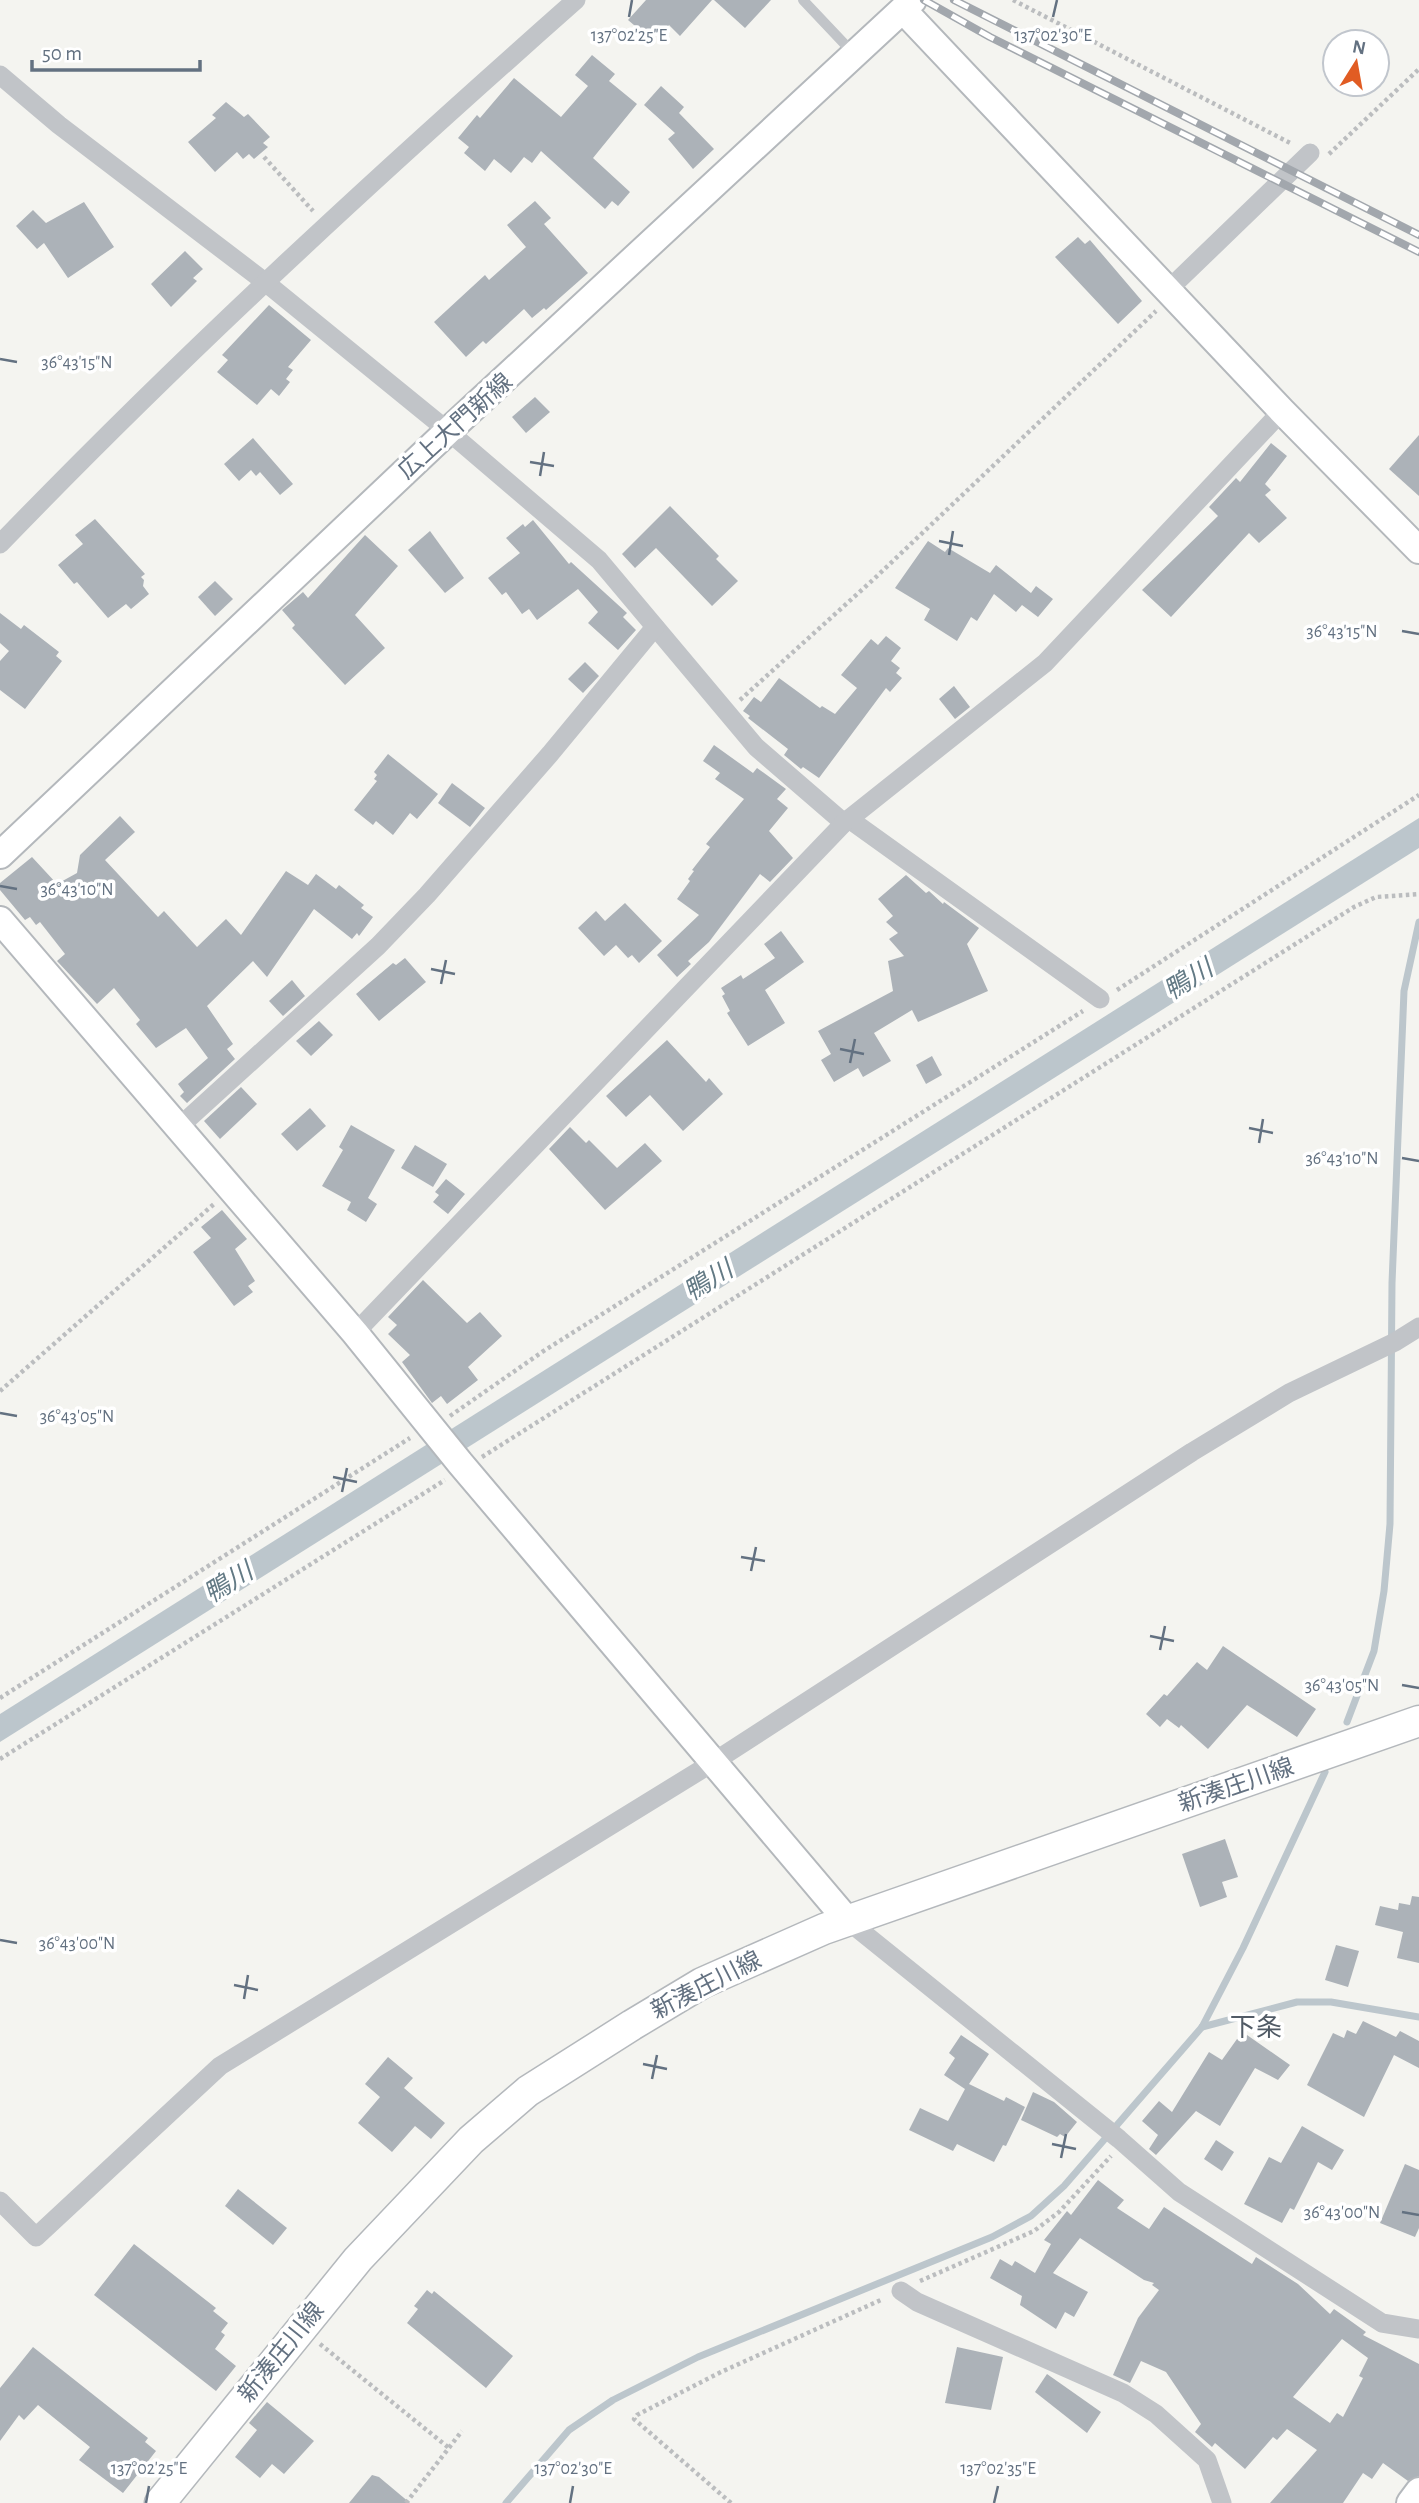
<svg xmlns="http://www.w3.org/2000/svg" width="1419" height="2503" viewBox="0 0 1419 2503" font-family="'Alegreya Sans','Noto Sans JP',sans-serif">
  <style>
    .water { fill: #bcc6cc }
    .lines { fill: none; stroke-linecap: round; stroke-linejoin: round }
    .stream { stroke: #bcc6cc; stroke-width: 7 }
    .building { fill: #acb2b8; fill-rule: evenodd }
    .secondary-casing { stroke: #b4b8bc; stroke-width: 30 }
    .primary-casing { stroke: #b4b8bc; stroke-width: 33 }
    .path { stroke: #bbbdbf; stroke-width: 4.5; stroke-dasharray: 3.5 3.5; stroke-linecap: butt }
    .lane { stroke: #c1c4c8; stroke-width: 10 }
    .street { stroke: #c1c4c8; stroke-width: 19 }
    .secondary { stroke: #fff; stroke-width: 26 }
    .primary { stroke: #fff; stroke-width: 30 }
    .rail-casing { stroke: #a2a7ad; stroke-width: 8 }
    .rail { stroke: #fff; stroke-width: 5; stroke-dasharray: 16; stroke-linecap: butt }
    .ticks { fill: none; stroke: #637181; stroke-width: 2.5 }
    .labels { text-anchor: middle; stroke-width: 7; stroke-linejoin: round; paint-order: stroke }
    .street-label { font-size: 24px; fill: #637181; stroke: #fff }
    .water-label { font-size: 26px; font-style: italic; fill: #637a85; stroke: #fff }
    .neighbourhood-label { font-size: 26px; fill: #515b66; stroke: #fff }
    .ticks-label { font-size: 18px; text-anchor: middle; fill: #637181; stroke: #fff; stroke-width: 7; stroke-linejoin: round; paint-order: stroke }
  </style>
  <rect width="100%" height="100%" fill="#f4f4f0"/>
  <polygon class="water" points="1419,818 1419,848 0,1742 0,1714"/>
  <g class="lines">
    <g class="stream">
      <polyline points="1347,1722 1374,1651 1384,1591 1390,1524 1392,1283 1404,991 1419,922"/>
      <polyline points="1202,2027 1297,2002 1331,2002 1419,2017"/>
      <polyline points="506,2503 569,2430 613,2400 698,2357 992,2237 1031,2216 1064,2186 1202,2027 1243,1948 1325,1772"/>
    </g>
  </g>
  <g class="building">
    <polygon points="646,0 712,0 680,36 669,25 662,34 655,27 647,36 628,20"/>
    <polygon points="714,0 771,0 745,28"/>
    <polygon points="592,55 615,74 609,81 637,104 593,158 630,192 618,206 612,201 605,209 541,151 532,163 524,157 511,173 494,159 485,171 464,153 469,147 458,138 477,115 480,118 514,78 561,117 588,86 575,75"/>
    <polygon points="661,86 684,107 679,113 714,149 693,169 668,139 675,133 644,105"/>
    <polygon points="226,102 244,117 248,114 270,137 263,143 268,147 254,159 249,154 243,159 237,152 215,172 188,142 216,118 212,115"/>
    <polygon points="535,201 551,218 544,224 588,273 546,310 544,308 532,318 524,309 486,344 483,341 466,357 434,322 485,275 489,280 526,247 507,225"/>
    <polygon points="84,202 114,247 68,278 44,243 37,249 16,226 33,210 46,223"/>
    <polygon points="1078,237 1085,244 1090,240 1142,301 1118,324 1055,257"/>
    <polygon points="185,251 203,269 193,278 197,281 171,307 151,284"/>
    <polygon points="269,305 311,340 288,367 293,370 286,379 290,382 279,396 271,389 257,405 217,372 228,360 222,355"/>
    <polygon points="535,397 550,412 526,433 512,417"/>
    <polygon points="1419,435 1419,496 1389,469"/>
    <polygon points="253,438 293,484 280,495 260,472 256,476 251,470 239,481 224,464"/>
    <polygon points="1271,443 1287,456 1265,484 1271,490 1265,495 1287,518 1259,543 1249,533 1171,617 1142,590 1218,516 1209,507 1236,478 1240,482"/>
    <polygon points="670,506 719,556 716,559 738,581 712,606 656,548 635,568 622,554"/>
    <polygon points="95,519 145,574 141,577 144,580 143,586 149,594 131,609 126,604 108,618 77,582 74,584 58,565 83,544 75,535"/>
    <polygon points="533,520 569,564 571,562 627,613 623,617 636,630 618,650 588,623 598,612 578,589 537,620 529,609 522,614 506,592 502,595 488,578 520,553 506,538 523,524 525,527"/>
    <polygon points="430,531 464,578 445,593 408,550"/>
    <polygon points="365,535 398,566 355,615 385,648 345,685 292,628 295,625 282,610 303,592 308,598"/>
    <polygon points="928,541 945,552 948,548 990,573 996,565 1031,593 1036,586 1053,599 1038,617 1022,605 1016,612 994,594 977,621 971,617 957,641 924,620 930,609 895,588"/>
    <polygon points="215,581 233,599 215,616 198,597"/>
    <polygon points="0,613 21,629 24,625 59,652 56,656 62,661 25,709 0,690 0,661 9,651 0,643"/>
    <polygon points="886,636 901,648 891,661 900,668 896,673 902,678 890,692 886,688 819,778 803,767 801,769 784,755 788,749 748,718 750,716 743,711 754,697 761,702 779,678 820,708 822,706 835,714 857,688 841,675 871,639 878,645"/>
    <polygon points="585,662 599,676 583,693 568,679"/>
    <polygon points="954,686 970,707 955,719 939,699"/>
    <polygon points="714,745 753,773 757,768 786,789 777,799 788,808 769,831 793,858 770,882 760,874 709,942 688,961 691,964 677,977 657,955 699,915 677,899 690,881 688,879 694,871 692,870 710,847 706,844 744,799 715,779 720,773 703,761"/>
    <polygon points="388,754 438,794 417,819 410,813 393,835 376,821 373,825 354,810 377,781 374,779 377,775 374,772"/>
    <polygon points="452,783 485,808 470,827 438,803"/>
    <polygon points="120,816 135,832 105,860 158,917 164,911 197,947 226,919 241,935 286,871 308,885 316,874 336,889 339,885 364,905 361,908 373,917 359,936 357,933 352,939 314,909 267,977 253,961 207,1006 233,1044 227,1049 235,1059 187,1103 180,1096 184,1092 178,1084 208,1058 186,1028 156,1048 136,1024 140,1020 114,988 97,1004 57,961 65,954 40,922 36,925 30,917 25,920 0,890 0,883 32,857 57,884 77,873 80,855"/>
    <polygon points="906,875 926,893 929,891 943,904 944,902 979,928 967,944 988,991 918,1022 912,1010 874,1033 891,1061 863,1077 858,1068 834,1082 821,1060 831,1054 818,1031 893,991 888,961 904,956 889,939 898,933 886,922 893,916 878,899"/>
    <polygon points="625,903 662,941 639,963 632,955 628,958 616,945 604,956 578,928 596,911 605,921"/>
    <polygon points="781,931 804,962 765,990 785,1023 748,1046 727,1013 730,1011 722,996 725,994 721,988 741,975 743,979 775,958 764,944"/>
    <polygon points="405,958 426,982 379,1021 356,994 393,963 396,965"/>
    <polygon points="292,980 305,996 283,1016 269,1001"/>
    <polygon points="319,1021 333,1035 311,1056 296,1041"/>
    <polygon points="667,1040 706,1082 709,1078 723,1094 683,1131 650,1095 626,1117 606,1096"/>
    <polygon points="932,1056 942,1075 926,1084 916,1065"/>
    <polygon points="241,1087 257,1104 220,1139 204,1121"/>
    <polygon points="310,1108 326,1126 297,1151 281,1134"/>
    <polygon points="351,1125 395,1150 368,1198 377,1204 366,1222 347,1210 351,1202 322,1186 343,1150 339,1147"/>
    <polygon points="570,1127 586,1143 589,1140 617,1168 645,1143 662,1161 605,1210 549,1149"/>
    <polygon points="415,1145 447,1164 433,1187 401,1168"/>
    <polygon points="446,1179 465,1194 448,1214 433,1202 439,1195 435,1192"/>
    <polygon points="222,1210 247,1239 235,1249 255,1281 248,1286 253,1292 234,1306 193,1252 211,1238 201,1227"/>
    <polygon points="423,1280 467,1323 480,1312 502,1336 468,1367 478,1380 447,1404 441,1396 432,1403 402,1362 410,1355 388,1334 397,1325 388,1317"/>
    <polygon points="1223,1646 1316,1709 1297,1737 1247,1705 1208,1749 1181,1725 1179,1728 1167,1719 1160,1727 1146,1714 1164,1694 1167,1696 1197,1662 1207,1670"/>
    <polygon points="1225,1839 1238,1877 1222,1882 1227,1897 1200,1907 1182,1854"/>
    <polygon points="1412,1896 1419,1897 1419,1963 1397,1958 1403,1932 1375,1925 1380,1906 1398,1910 1399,1903 1410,1905"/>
    <polygon points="1336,1945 1359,1951 1348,1987 1325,1980"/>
    <polygon points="1363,2021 1396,2037 1400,2031 1419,2041 1419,2068 1394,2055 1364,2117 1307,2085 1333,2033 1344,2038 1347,2030 1356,2034"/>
    <polygon points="961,2035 989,2054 969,2084 1004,2101 1006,2097 1025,2107 1006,2146 1003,2145 994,2162 957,2144 953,2151 909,2130 920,2108 948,2121 965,2089 944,2075 955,2058 949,2053"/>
    <polygon points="1247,2035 1290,2065 1278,2080 1255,2068 1220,2126 1196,2111 1156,2155 1149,2149 1158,2135 1142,2121 1159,2101 1172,2112 1209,2052 1222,2060 1237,2039 1241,2042"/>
    <polygon points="388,2057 413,2078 404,2088 445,2123 431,2139 415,2126 392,2152 358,2123 380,2097 365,2084"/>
    <polygon points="1033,2092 1054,2102 1077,2122 1065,2137 1060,2134 1057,2137 1021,2120"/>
    <polygon points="1302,2126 1344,2150 1332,2170 1318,2162 1294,2210 1290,2208 1282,2223 1244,2204 1269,2157 1281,2163"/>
    <polygon points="1216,2140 1234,2152 1222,2171 1204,2159"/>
    <polygon points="1405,2164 1419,2170 1419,2228 1415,2237 1380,2223"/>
    <path d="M1098,2180L1124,2200L1117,2208L1149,2229L1164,2207L1252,2264L1256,2257L1298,2284L1330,2314L1334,2309L1366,2332L1363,2335L1419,2364V2476L1408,2481L1383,2463L1372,2479L1363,2473L1343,2503H1270L1317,2450L1287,2429L1277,2440L1273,2437L1245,2469L1215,2443L1212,2447L1195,2432L1201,2424L1166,2372L1141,2361L1130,2383L1113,2375L1138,2318L1159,2290L1152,2285L1154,2283L1144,2280L1080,2238L1053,2273L1088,2292L1074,2317L1065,2312L1056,2329L1020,2305L1022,2296L990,2278L1000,2259L1012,2266L1015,2261L1035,2273L1051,2244L1044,2240L1067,2211L1071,2215ZM1342,2339L1368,2358L1359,2376L1363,2378L1343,2417L1337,2413L1330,2423L1293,2397Z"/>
    <polygon points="238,2189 287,2228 273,2245 225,2206"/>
    <polygon points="134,2244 216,2308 213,2311 228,2323 221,2332 225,2335 215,2349 236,2366 216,2391 94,2295"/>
    <polygon points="427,2290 432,2294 434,2291 513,2356 486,2388 407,2323 418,2309 414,2306"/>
    <polygon points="33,2347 148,2438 145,2442 156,2451 123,2493 79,2460 90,2447 38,2405 24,2420 19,2415 0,2441 0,2388"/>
    <polygon points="957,2347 1003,2357 991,2410 945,2403"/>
    <polygon points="1047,2374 1101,2412 1087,2433 1035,2392"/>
    <polygon points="267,2402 314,2441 284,2474 272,2464 260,2478 235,2457 257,2430 249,2423"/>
    <polygon points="372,2475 379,2477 410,2503 349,2503"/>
  </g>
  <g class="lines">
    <defs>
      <g id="secondary">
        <polyline points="903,10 1282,411 1419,550"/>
        <polyline points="0,855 448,431 913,0"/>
        <polyline points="0,920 355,1333 460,1463 847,1920"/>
        <polyline points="1410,2503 1419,2491"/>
      </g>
      <polyline id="primary" points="160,2503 358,2259 471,2140 528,2091 632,2025 702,1983 824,1929 1419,1721"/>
    </defs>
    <use href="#secondary" class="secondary-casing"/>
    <use href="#primary" class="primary-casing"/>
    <g class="path">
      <polyline points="1013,0 1292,144"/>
      <polyline points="1329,154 1419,69"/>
      <polyline points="264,157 313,211"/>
      <polyline points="740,700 875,578 1156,311"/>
      <polyline points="1117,990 1419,795"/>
      <polyline points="0,1391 214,1204"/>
      <polyline points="450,1416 542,1352 1083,1011"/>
      <polyline points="482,1457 1354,907 1376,897 1419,894"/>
      <polyline points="0,1698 410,1438"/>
      <polyline points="0,1759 445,1480"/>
      <polyline points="920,2281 1034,2231 1059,2212 1111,2156"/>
      <polyline points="320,2344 449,2448"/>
      <polyline points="406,2503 462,2431"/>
      <polyline points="731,2503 634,2419 637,2415 721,2372 883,2299"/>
    </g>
    <polyline class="lane" points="803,0 854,54"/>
    <g class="street">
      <polyline points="0,75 59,125 265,282 448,431 599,560 756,747 844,823"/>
      <polyline points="1168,290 1310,153"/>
      <path d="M0,544C183,354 378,175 576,0"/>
      <polyline points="849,819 1100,999"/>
      <polyline points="179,1127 378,946 427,895 550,754 655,627"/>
      <polyline points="355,1333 844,823 1045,663 1282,411"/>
      <polyline points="847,1920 1119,2139 1179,2192 1382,2323 1419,2329"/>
      <polyline points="0,2201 36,2237 220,2066 712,1763 1192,1452 1289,1393 1395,1342 1419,1327"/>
      <polyline points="901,2291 917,2302 1123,2393 1156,2414 1207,2460 1222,2503"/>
    </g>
    <use href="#secondary" class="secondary"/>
    <use href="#primary" class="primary"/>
    <defs>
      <g id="rail">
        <polyline points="924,0 990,37 1419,252"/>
        <polyline points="954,0 1419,235"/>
      </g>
    </defs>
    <use href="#rail" class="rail-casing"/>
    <use href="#rail" class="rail"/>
  </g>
  <path class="ticks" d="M629,17L632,0M1053,17L1057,0M0,359L17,362M530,462L554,466M540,476L544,452M939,541L963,546M949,555L953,531M1402,631L1419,634M0,886L17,889M431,969L455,974M441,984L446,960M840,1049L864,1054M850,1063L855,1039M1249,1128L1273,1133M1259,1143L1263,1119M1402,1158L1419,1161M0,1413L17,1416M333,1477L357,1482M342,1492L347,1468M741,1557L765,1561M751,1571L756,1547M1150,1636L1174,1641M1160,1650L1165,1626M1402,1685L1419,1688M0,1940L17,1943M234,1985L258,1990M244,1999L248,1975M643,2064L667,2069M652,2079L657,2055M1052,2144L1076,2149M1061,2158L1066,2134M1402,2212L1419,2215M146,2503L149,2486M570,2503L573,2486M994,2503L998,2486"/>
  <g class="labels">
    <g class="street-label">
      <text transform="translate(455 426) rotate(-42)" y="8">広上大門新線</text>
      <text transform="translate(1236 1785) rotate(-19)" y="8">新湊庄川線</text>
      <text transform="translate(706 1985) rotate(-27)" y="8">新湊庄川線</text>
      <text transform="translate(281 2352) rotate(-51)" y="8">新湊庄川線</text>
    </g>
    <g class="water-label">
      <text transform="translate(1188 979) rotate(-32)" y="9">鴨川</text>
      <text transform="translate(708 1280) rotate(-32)" y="9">鴨川</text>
      <text transform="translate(228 1582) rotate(-32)" y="9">鴨川</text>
    </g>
    <g class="neighbourhood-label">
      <text x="1256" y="2036">下条</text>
    </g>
  </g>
  <g class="ticks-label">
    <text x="629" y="41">137°02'25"E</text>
    <text x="1053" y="41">137°02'30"E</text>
    <text x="77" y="368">36°43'15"N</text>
    <text x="1342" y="637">36°43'15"N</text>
    <text x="77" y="895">36°43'10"N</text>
    <text x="1342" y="1164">36°43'10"N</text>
    <text x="77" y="1422">36°43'05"N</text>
    <text x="1342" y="1691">36°43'05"N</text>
    <text x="77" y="1949">36°43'00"N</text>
    <text x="1342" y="2218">36°43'00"N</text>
    <text x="149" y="2474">137°02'25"E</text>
    <text x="573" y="2474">137°02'30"E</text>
    <text x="998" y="2474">137°02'35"E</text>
  </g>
  <g transform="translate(1356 63) rotate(11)"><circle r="33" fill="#ffffff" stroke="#c1c6cd" stroke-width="2"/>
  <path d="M0-5L12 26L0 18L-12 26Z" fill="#e15c23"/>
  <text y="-10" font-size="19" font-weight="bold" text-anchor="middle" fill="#637181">N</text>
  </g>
  <path d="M32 60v10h168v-10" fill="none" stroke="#637181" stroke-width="3.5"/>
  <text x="42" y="60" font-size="21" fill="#637181" stroke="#ffffff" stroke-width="5" paint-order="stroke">50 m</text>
</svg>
